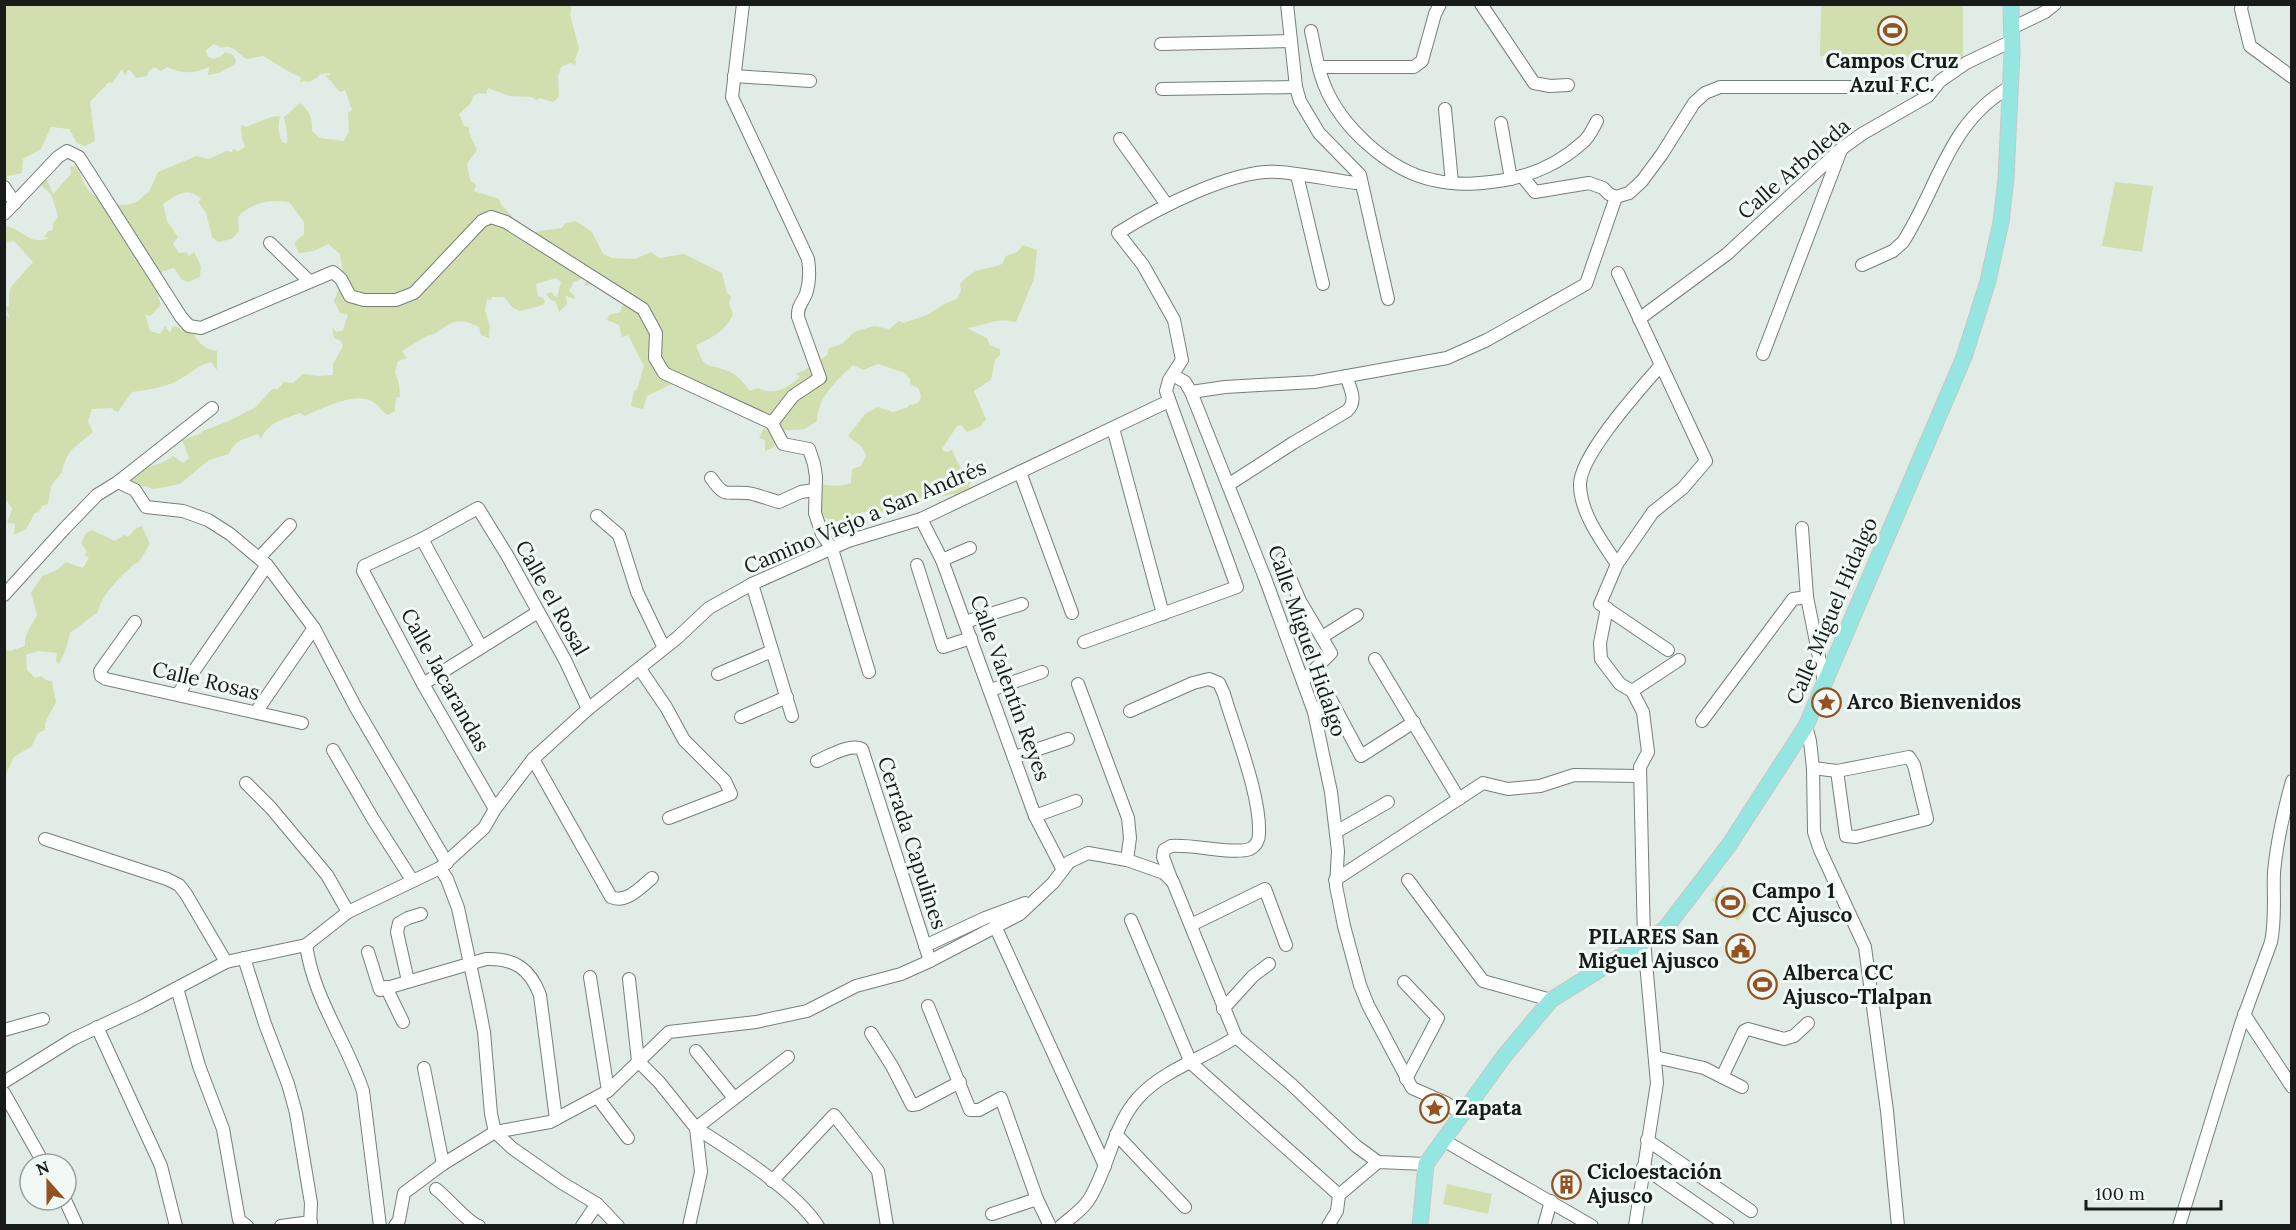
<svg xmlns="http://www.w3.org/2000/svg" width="2296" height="1230" viewBox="0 0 2296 1230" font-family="Lora,serif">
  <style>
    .green { fill: #d1dfae }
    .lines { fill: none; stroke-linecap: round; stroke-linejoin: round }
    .minor-casing { stroke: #767e7a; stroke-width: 14 }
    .major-casing { stroke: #c7c8c8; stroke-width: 17 }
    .minor { stroke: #fff; stroke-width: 12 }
    .major { stroke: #95e6e0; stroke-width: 15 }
    .labels { text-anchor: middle; stroke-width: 6; stroke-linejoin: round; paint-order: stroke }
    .poi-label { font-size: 21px; font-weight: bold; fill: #171b19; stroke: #f0f9f5; text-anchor: start }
    .street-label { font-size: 21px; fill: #171b19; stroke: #f0f9f5 }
  </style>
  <rect width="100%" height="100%" fill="#e2ece7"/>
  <g class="green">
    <path d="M572,4L570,14L579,49L575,59L576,62L575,65L570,63L561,67L558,76L559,97L553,102L540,98L536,100L531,97L510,96L488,88L486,94L479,93L473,96L471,103L459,114L464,126L469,127V132L477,150L467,164L470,180L476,185L474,191L499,199L501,204L528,235C544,228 547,231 562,228L564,224L576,221L592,232L603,254L612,258L635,259L651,252L659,258L684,254L722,273L727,293L731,297L729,303L733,314C726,331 712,338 696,345C705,372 707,362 728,371C738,375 744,383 750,391L758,388C774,396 789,388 800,376L795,374L805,370L827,355L829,348L842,344L854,332L874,326L889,329L899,321L903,323L927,315L944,304L957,299L961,291L960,284C979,264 979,273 1002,264L1006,256L1017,252L1023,245L1037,250L1034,279L1016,322C997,317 986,325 967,328L987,338L990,345L1000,349V355L995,360L991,380L974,391L986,419L981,426L967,432L961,425L957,426L942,449L946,452L952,450C954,455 964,475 968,479L976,478L969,485L974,495L957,496L953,494L924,500L923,502L896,511L862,512L852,523L845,524L822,517L815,484C829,485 838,488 851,483L852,469L861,466L866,455L862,447L848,436L865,414L877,407L893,412L908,407L909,404L912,405L919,402L921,397L918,388L910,384V379L905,373L878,364L863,370L853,365C836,381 818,397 817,421C812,424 808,428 804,429C791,432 780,427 770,436L775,438L774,447L765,451V440L759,438L764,428L768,430L770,425L733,402L727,395L672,384L647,396L643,409L631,406L634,391L637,389L644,366L628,335L622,337L619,325L607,320L609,315L620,312L625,300L598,284L584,286L588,276L574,282L569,291L575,296L574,299L566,296L567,304L559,312L556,302L551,300L546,294L552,292L554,296L557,297L561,282L556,278L536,284L538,296L543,298L545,302L543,305L520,311L513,308L504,297H492L491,300L487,299L485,310L490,327L489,338L481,335L479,327C458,317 453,321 436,333C434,334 428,335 427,336C419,340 411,346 402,351L407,358L398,361L395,372L399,384L400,397L396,398L395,411L388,415C381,411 378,403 369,400C351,394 322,408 305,416L300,413C285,418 267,423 261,439L258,434C245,439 234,440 229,454L209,460L180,484L154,489L144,486L139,489L127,482C138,465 158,468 173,456L183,463L189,458L182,440L198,435L203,431L229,421L256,407L272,389H278L284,382L293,383L303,374L318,376L333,375V364L343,346L341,341L334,338L332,327L336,332L343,330L348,315L340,313L334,301L338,291L346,284L344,280L340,254L328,244L314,251L299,253L294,243L304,234V222L289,202C270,199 251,203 238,217L239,231L232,239L218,242L212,237L206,213L198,202L201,199C186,186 177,195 163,204L167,221L178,237L173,244L179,253L186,252L189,256L194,252L201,266L200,277L188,282L182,280L174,268L152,275L161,305L150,316L145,314L150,331L160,334L165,326L170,333L173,326L193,332C199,344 204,349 217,351V370L211,362C199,365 192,372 182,378C169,387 147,390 132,392L118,412L113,410L112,408L92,409L88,421L93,432L70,451L63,466L62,472L51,486L48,504L42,506L39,512L35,513L26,529L14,535L15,524L7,523L12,509L4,496L5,314L10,318L5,306L8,307C11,301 7,294 11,287L33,262L14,241L5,243L4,226C23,228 27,246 49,238L44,237L48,231L53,230V224L58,216L51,194L39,184L33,172C46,172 49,184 53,194L71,174L70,166L78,167C81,176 84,185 90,192C99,202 121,208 134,203C141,201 142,195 149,192L158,172L196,156L209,159L226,151L232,152L233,149L238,151L245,147L242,139L241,125L246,127L271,117L280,116C278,125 278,133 282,142L287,143C288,134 286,126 284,117L300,103C309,111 313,118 312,131L320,138L344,141L349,131L348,113L352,110L345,90L340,92L326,76L330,75V73L320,74L318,77L310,82L304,81L300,83L301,78L297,75L293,74L263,56L246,59C238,54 232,43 222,48L214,44L206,50L208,57L213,59L220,57L225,52L233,55L236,61L234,65L219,73L208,75L209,67C194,74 182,74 167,67L161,71L154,67L149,71L147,76L136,78L130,70L127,71L125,76L122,69L112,83L109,82L90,102L95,141L85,146L77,143L69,129L51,127L41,149L23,159L22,173L7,176V181H5V5Z"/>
    <polygon points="1821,5 1963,5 1963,57 1820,56"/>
    <polygon points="2115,182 2153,186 2142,252 2102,246"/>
    <path d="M142,526L150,544L139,562L134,564C121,577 102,593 98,612L70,633L66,649L59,664L56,661L57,653L38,651L26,655L27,670L35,678L41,676L46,680L52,681L56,702L45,723V730L38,733L32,746L14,757L5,776V650L10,651L25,646C24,634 32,625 37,615L31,593L42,576L57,570L66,562L83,568L89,557L84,555L87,552L81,543L86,533L92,530L115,541L124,535L128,537L136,528Z"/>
    <polygon points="1723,885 1750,905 1738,921 1711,900"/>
    <polygon points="1447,1184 1492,1194 1488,1214 1443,1204"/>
  </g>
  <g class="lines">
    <defs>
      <g id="minor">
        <path d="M743,4L732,97L808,259C810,272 810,282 806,294C802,303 797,307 798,317L820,378L793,396L772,423L783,444L809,449L814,464L816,477L815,513L822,534L832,549L869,672"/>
        <polyline points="1287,4 1296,87 1300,101 1319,133 1360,175 1388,299"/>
        <polyline points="1481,4 1534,83 1550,86 1568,85"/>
        <polyline points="2242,4 2241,9 2250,46 2292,77"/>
        <polyline points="2012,28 2045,12 2055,4"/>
        <path d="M1311,31C1315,48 1317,67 1324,84C1340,126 1389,171 1433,180C1458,186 1480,184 1505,180C1533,175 1561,162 1582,143C1589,138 1593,128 1597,121"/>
        <polyline points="1161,44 1291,41"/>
        <polyline points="1319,67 1414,67 1422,61 1435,14 1440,4"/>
        <polyline points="734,76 810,81"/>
        <polyline points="1162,89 1296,87"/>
        <polyline points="1445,109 1452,183"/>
        <polyline points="1501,123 1511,179"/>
        <polyline points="1120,139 1167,205"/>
        <polyline points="1297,175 1323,284"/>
        <polyline points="1522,176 1535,192 1589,183 1603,188 1609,194 1616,197 1629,193 1642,181 1662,154 1694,103 1705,93 1720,87 1935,87"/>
        <polyline points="4,187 15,203"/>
        <polyline points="4,214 58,157 67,151 79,157 181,317 189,326 201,328 333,272 341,279 350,296 364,300 396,300 414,293 482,221 491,217 506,222 643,309 656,333 655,358 664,373 772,423"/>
        <polyline points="270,243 309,281"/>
        <path d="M1862,265L1893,251L1903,242C1939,186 1948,122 2010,87"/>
        <polyline points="1639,319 1727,254 1841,149 1862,134 1928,96 1940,81 1966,63 2012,41"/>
        <polyline points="1763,354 1841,150"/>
        <path d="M1661,365C1641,388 1578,457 1580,486C1581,514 1602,542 1617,564L1600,604L1668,650"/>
        <polyline points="1173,375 1185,382 1191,392 1265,578 1314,712 1331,792 1338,851 1336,886 1344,926 1360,985 1368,1005 1412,1088 1446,1103 1462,1114"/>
        <polyline points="1191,392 1225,387 1314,382 1447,358 1487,340 1586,284 1616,197"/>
        <polyline points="1113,428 1163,614"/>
        <polyline points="1020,472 1072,613"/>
        <path d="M711,478C726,499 725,491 747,493C753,493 771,500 779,502L801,492L814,490"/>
        <polyline points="118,482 135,490 146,507 183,511 208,520 230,534 267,565 314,628 356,708 447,863"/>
        <path d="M1228,485L1293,443L1347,411C1358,401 1350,388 1346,376"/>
        <polyline points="597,516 619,535 637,592 664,648"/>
        <polyline points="921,519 942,560 1035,816 1063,870"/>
        <polyline points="1802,528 1807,597 1824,682"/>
        <polyline points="422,539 481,647"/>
        <polyline points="259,558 290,525"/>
        <polyline points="1282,559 1300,601 1331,653 1303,681"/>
        <polyline points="942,560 970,548"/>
        <polyline points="1617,564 1653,512 1683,488 1706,461 1618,273"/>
        <polyline points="917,565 943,647 971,638"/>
        <polyline points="752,584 792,716"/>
        <polyline points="4,595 65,528 97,495 118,482 212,408"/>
        <polyline points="1607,608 1600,643 1601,659 1620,684 1632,691 1643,712 1648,752 1640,767 1644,941 1657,1083 1635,1226"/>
        <polyline points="135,622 100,671 101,676 106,679 302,723"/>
        <polyline points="965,622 1022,604"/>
        <polyline points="1322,637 1357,615"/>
        <path d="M1084,642L1237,587L1166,391L1169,380L1182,360L1174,320L1143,265L1118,233C1156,209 1234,168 1279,172C1305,174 1331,180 1356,183L1361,181"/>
        <polyline points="1375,659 1459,799"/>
        <polyline points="640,669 666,707 684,740 725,781 731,794 669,818"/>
        <polyline points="718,674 772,651"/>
        <polyline points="423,684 538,612"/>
        <polyline points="1078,684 1128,818 1130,838 1127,860"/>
        <polyline points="991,690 1042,672"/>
        <polyline points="1632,691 1679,660"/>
        <polyline points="178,694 267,565"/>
        <path d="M1130,711L1193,683L1209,679L1219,683L1224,694C1235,732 1261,796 1259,834C1259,840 1256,846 1250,849C1233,855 1193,844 1171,846L1164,850L1163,857L1172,881"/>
        <polyline points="256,712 314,628"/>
        <polyline points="1314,712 1331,700 1361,756 1414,722"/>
        <polyline points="741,717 787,697"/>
        <polyline points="1702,721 1793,599 1807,597"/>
        <polyline points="1806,726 1810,741 1813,768 1814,832 1820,850 1865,947 1887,1111 1898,1226"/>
        <polyline points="333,750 373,819 412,880"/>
        <polyline points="1015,757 1068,739"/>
        <path d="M533,759L611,897C626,904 641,887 652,878"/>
        <path d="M817,761C829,756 850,743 862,749L930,961"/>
        <polyline points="1813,768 1837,771 1909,757 1914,765 1927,819 1856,837 1846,836 1837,771"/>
        <polyline points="246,783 271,808 327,875 348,912"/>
        <polyline points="495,809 423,684 363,571 364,566 422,539 478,508 507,555 565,660 588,709"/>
        <polyline points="1035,816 1076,801"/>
        <polyline points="1336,832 1388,802"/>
        <polyline points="45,839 167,879 179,885 186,894 226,962"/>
        <polyline points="440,868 447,879 458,908 478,1001 484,1032 491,1114 495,1132 512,1148 562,1183 597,1204 618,1226"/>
        <polyline points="1335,880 1483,783 1508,789 1540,786 1574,775 1640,776"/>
        <polyline points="1408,880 1483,981 1551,1000"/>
        <polyline points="1131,920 1191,1063 1339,1195"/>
        <polyline points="1191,925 1265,889 1286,945"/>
        <polyline points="995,926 1105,1166"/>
        <path d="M306,945C314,1000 346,1040 363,1091L380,1226"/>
        <polyline points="925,946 985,918 1025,903"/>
        <path d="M368,952L380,990L486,959C515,958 530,969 540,995L556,1119"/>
        <polyline points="244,958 265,1024 288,1084 296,1113 311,1203 310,1226"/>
        <polyline points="590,977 608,1091"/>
        <polyline points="629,979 638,1061 659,1082 696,1128 701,1172 689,1226"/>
        <polyline points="408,981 397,932 399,923 408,918 421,914"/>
        <polyline points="1404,982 1438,1018 1406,1079"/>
        <polyline points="386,987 403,1022"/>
        <polyline points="177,988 199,1066 223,1129 239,1220 247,1226"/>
        <polyline points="928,1006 970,1110 979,1110 1001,1098 1037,1199 1050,1226"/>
        <polyline points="1223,1009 1253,976 1269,964"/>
        <polyline points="2244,1014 2292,1087"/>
        <polyline points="97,1027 161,1166 176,1226"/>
        <polyline points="4,1030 43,1019"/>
        <polyline points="871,1033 892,1066 912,1105 918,1104 960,1082"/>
        <polyline points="696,1051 734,1098"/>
        <path d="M788,1057L696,1128C732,1151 795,1190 818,1226"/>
        <polyline points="1655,1057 1704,1068 1742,1087"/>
        <polyline points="424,1068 443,1164"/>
        <polyline points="1722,1077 1744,1031 1748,1029 1784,1039 1794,1036 1808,1023"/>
        <polyline points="4,1082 73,1039 141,1007 226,962 306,945 348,912 440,868 484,828 495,809 533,759 588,709 677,638 709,608 752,584 848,541 921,519 1169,401"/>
        <polyline points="4,1093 44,1164"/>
        <polyline points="598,1098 628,1138"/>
        <polyline points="1116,1134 1185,1207"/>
        <polyline points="1443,1140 1592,1226"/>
        <polyline points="1647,1140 1751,1211"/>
        <polyline points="1643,1167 1728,1226"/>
        <polyline points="772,1181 834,1115 878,1171 887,1226"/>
        <path d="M436,1189C448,1198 468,1223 479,1226"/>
        <polyline points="65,1200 77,1226"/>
        <polyline points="992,1214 1037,1199"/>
        <polyline points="281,1226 311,1222"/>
        <polyline points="395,1226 399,1220 404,1193 443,1164 495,1132 550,1122 608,1091 669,1032 756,1022 807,1011 856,986 901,974 930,961 1020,914 1053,883 1069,862 1088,853 1127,860 1164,873 1173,882 1236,1037 1291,1084 1356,1146 1378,1162 1426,1164"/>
        <polyline points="582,1226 597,1204"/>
        <path d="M1061,1226C1070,1218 1081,1211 1088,1201C1109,1169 1112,1127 1138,1098C1164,1069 1205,1058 1236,1037"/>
        <polyline points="1328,1226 1337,1211 1339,1195 1378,1162"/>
        <polyline points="1544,1226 1551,1201"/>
        <path d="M2179,1226L2241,1024L2271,942C2276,919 2273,895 2274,872C2277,841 2284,810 2292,781"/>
      </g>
      <polyline id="major" points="1420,1226 1426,1164 1505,1055 1551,1000 1665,929 1729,845 1806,726 1964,357 1988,281 2001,222 2006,178 2012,53 2011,4"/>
    </defs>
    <use href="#minor" class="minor-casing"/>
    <use href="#major" class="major-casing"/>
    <use href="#minor" class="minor"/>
    <use href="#major" class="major"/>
  </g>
  <defs>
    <symbol id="stadium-ring" viewBox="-11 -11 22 22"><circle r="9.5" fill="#f0f9f5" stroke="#945221" stroke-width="1.5"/><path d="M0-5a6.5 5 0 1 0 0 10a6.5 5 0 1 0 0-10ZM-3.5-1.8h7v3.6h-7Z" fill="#945221"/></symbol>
    <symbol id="sight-ring" viewBox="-11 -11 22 22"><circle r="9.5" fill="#f0f9f5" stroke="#945221" stroke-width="1.5"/><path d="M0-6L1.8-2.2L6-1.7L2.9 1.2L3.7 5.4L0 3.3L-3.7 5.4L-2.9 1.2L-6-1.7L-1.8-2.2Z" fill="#945221"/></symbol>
    <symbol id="civic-ring" viewBox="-11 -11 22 22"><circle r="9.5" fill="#f0f9f5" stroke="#945221" stroke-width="1.5"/><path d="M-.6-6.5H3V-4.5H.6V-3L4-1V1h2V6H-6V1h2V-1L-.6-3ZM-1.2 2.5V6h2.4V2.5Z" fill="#945221"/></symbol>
    <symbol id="building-ring" viewBox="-11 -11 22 22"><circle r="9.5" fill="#f0f9f5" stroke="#945221" stroke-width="1.5"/><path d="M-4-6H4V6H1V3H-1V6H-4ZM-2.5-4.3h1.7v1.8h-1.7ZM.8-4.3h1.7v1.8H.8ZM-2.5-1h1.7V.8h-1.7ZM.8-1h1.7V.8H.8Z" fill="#945221"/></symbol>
  </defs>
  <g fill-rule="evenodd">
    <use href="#stadium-ring" x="1876" y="14" width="33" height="33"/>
    <use href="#sight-ring" x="1810" y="686" width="33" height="33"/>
    <use href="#stadium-ring" x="1714" y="886" width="33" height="33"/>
    <use href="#civic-ring" x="1724" y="932" width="33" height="33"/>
    <use href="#stadium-ring" x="1746" y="968" width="33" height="33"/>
    <use href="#sight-ring" x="1418" y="1092" width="33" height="33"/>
    <use href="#building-ring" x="1550" y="1168" width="33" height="33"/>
  </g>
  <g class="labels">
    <g class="poi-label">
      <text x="1892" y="68" text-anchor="middle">Campos Cruz<tspan x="1892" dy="24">Azul F.C.</tspan></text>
      <text x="1847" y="709">Arco Bienvenidos</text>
      <text x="1752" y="898">Campo 1<tspan x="1752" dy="24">CC Ajusco</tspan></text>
      <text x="1719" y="944" text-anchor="end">PILARES San<tspan x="1719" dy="24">Miguel Ajusco</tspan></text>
      <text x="1783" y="980">Alberca CC<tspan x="1783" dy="24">Ajusco-Tlalpan</tspan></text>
      <text x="1455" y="1115">Zapata</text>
      <text x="1587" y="1179">Cicloestación<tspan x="1587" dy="24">Ajusco</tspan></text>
    </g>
    <g class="street-label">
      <text transform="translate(1794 169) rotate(-41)" y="7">Calle Arboleda</text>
      <text transform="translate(865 517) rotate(-23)" y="7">Camino Viejo a San Andrés</text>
      <text transform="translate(552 598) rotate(61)" y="7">Calle el Rosal</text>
      <text transform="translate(1832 611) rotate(-67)" y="7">Calle Miguel Hidalgo</text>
      <text transform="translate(1307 641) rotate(71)" y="7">Calle Miguel Hidalgo</text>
      <text transform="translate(445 680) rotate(61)" y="7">Calle Jacarandas</text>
      <text transform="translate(206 681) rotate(13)" y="7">Calle Rosas</text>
      <text transform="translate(1010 688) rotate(70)" y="7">Calle Valentín Reyes</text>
      <text transform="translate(912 843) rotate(72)" y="7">Cerrada Capulines</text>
    </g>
  </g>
  <rect width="2296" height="1230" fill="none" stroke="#171b19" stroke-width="12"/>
  <g transform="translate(48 1182) rotate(339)"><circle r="28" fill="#f0f9f5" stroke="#99a09d" stroke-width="1.5"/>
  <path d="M0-4.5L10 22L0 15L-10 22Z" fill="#945221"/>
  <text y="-9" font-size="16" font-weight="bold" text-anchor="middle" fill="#171b19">N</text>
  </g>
  <path d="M2086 1200v9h135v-9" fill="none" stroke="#171b19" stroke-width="3"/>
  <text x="2095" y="1200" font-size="18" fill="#171b19" stroke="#f0f9f5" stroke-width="4.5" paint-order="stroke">100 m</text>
</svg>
